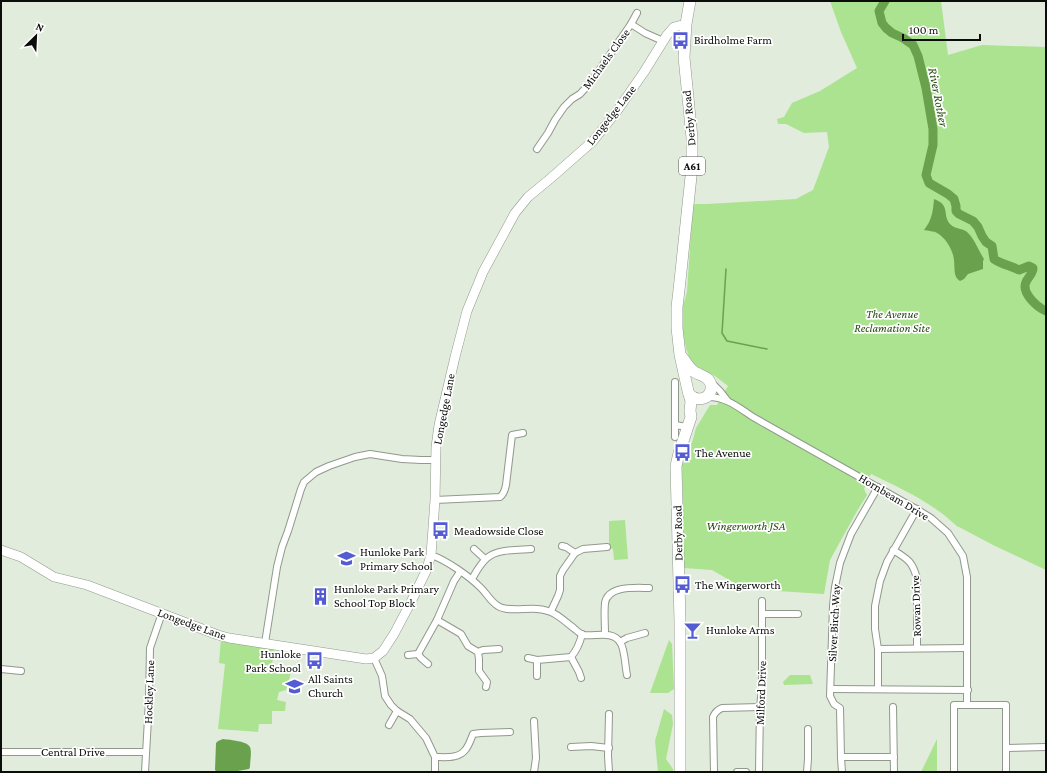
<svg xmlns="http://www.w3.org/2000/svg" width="1047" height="773" viewBox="0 0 1047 773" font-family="'Crimson Pro',serif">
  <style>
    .green { fill: #abe391 }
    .water { fill: #6aa14d }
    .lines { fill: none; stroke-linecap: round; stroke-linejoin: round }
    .stream { stroke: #6aa14d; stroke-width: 1.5 }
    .river { stroke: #6aa14d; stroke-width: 9 }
    .street-casing { stroke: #90998b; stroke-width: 8 }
    .secondary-casing { stroke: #90998b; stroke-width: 10 }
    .highway-casing { stroke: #90998b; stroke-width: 12 }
    .street { stroke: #fff; stroke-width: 6 }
    .secondary { stroke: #fff; stroke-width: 9 }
    .highway { stroke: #fff; stroke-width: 11 }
    .labels { text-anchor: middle; stroke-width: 3.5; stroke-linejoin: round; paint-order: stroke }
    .shield { fill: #fff; stroke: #545653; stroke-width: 1 }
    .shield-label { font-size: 11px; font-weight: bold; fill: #0a0d09 }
    .poi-label { font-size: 12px; fill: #0a0d09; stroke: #fff; text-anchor: start }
    .street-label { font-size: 12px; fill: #0a0d09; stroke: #fff }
    .park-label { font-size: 12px; font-style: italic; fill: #24480d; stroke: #fff }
    .water-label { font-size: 13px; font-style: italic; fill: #264a0f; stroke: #fff }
  </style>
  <rect width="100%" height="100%" fill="#e1ecdc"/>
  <g class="green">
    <path d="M830,1H941L948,55L982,45L1046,47V570L993,545L959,527H958C953,523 949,519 944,515C922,498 896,486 871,474L864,489L867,495L857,511L830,560L824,594L745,589L712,570L684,568L682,464L689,443H692L696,428L710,405H717L728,386L715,376L696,366L690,360L686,348L682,328L683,306L687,292L693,204H707L796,199L813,190L829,147L827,132L804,133L786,124H778L777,119L784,117L792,103L820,91L857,68L841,32Z"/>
    <polygon points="625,520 628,559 614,560 613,549 609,548 609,521"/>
    <polygon points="221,638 275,649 271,669 291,673 286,690 279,692 277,700 286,702 285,711 272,711 272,724 259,724 258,732 218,729 225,664 219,663"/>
    <polygon points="669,640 672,644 674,689 668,693 650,693"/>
    <polygon points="790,675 810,675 813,684 784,685 783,682"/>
    <polygon points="664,709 672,715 673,724 666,759 673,769 673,772 658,772 655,741"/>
    <polygon points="937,739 937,772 921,772"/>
  </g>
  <g class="water">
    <path d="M934,199C951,205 942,215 950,224C956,230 963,228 967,232C975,239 978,250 984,259L983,261V269L968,274L964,279L960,281C953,277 955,268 954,260C953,250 946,238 937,233C934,231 928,231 924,230C932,220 933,211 934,199Z"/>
    <path d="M223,739C230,740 247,741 250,747C252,752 250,761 250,767L249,769L232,772H217L215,770L216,743L218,741Z"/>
  </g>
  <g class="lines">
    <polyline class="stream" points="726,269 722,333 727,341 767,349"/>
    <path class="river" d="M885,1L879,11L882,23L886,28L892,33L903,38L913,45L918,56L926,88L933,129V145L926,175L929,183L948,194L954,199L956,206V211L959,214L973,221L978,227L982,236L986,242L992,246L994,259C1001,264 1011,266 1019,270L1029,266L1033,268C1033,274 1028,277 1026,282C1021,293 1037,307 1046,311"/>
    <defs>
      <g id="street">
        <polyline points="631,24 645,33 663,41"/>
        <polyline points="537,149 548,133 555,120 564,107 572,99 580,94 591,82 631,24 637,13"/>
        <polyline points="675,382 675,425 687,427"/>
        <polyline points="712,383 720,391 727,400"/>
        <path d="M706,397C725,396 738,407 753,417L918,510L931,518L948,533L963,556L967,577V705"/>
        <polyline points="675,437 675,425"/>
        <path d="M435,500L500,497C504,494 505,490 506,485L512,435L523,433"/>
        <polyline points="562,546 566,547 575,553 583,549 607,547"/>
        <polyline points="474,549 485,559"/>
        <path d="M893,550C908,559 913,562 917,579V648"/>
        <path d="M431,555C446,560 469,576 481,588C487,594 491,602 498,606C507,612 525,608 537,609C552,610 559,616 571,626C575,629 579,633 583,635C595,637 612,630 620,642C625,649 625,666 627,675"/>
        <path d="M472,579C476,572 480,564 487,558C497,549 518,550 531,549"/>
        <polyline points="551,611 558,596 560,590 560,576 563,570 575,553"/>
        <polyline points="762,614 798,614"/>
        <polyline points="437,620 461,634 468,646 478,652 479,659 479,671 487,682 486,687"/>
        <path d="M605,634C605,624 604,613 605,603C608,585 636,588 649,588"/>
        <polyline points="620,642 627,638 645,633"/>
        <polyline points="265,643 277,567 282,547 288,531 301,489 304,482 316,472 329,466 355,457 370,454 402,459 421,460 435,460"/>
        <polyline points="878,649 967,648"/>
        <polyline points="478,652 483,650 499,649"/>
        <polyline points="408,655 418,654"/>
        <path d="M571,657C577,650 580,643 582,634"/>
        <polyline points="374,658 382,676 385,696 391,705 397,711 410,719 426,738 435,757 435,772"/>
        <polyline points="528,658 537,660"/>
        <polyline points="428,664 421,658 418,654 437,620 454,581 460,572"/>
        <polyline points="1,669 21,671"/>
        <polyline points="537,676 537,660 571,657 579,672 581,678"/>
        <polyline points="831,689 968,690"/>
        <polyline points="878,689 878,649 875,629 875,606 880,581 887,562 917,509"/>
        <polyline points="893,707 894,772"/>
        <polyline points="609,714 608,756 609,772"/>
        <polyline points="534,721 536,758 534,772"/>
        <polyline points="389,725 397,711"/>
        <polyline points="571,747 591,746 609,748"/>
        <polyline points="1006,748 1046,747"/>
        <polyline points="1,752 146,752"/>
        <path d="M435,757C446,757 459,759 466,749C469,745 471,739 473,734L481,733L510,732"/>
        <polyline points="841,757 894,757"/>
        <polyline points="145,772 149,701 150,648 162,613"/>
        <path d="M714,772L713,717C715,712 717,710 722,708L760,707"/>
        <polyline points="737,772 746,772"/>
        <polyline points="759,772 760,707 762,688 762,601"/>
        <polyline points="807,772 808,759 808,729"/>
        <polyline points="842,772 841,758 840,708 834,704 830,696 833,606 835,587 840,563 851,534 878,487"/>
        <polyline points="954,772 954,705 1006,705 1006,772"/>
      </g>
      <polyline id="secondary" points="1,550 21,557 54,577 87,585 218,635 229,638 366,659 374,658 383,651 394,634 411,602 426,571 431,555 435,500 436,447 439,425 455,357 467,311 483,272 515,213 528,197 551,178 593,141 617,111 644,72 667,35 674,27 686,24"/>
      <g id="highway">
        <path d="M682,357C685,361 688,366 692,370C698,376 709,375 711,385C713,399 697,403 689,394"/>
        <polyline points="680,772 680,621 676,466 679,453 691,417 690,411 691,401 688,391 680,355 677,328 677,307 679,290 692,167 692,138 684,57 686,24 690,1"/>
      </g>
    </defs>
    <use href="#street" class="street-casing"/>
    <use href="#secondary" class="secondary-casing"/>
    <use href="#highway" class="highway-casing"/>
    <use href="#street" class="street"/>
    <use href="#secondary" class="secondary"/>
    <use href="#highway" class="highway"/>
  </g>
  <defs>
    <symbol id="bus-bare" viewBox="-9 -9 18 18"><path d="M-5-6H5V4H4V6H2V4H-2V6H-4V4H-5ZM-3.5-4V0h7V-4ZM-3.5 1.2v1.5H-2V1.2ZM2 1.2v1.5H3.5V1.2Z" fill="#545cd3" stroke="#fff" stroke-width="2.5" paint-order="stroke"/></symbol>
    <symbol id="school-bare" viewBox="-9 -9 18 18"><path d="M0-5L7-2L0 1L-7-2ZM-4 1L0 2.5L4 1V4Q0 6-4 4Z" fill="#545cd3" stroke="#fff" stroke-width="2.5" paint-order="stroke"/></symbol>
    <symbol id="building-bare" viewBox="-9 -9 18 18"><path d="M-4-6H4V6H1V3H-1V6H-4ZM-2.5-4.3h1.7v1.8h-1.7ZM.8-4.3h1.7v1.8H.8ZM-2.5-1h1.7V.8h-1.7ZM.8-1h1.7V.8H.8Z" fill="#545cd3" stroke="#fff" stroke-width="2.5" paint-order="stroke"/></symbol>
    <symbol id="bar-bare" viewBox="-9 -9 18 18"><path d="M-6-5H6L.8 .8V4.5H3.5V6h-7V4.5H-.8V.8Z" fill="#545cd3" stroke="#fff" stroke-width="2.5" paint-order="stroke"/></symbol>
  </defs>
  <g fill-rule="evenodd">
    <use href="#bus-bare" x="668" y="28" width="25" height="25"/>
    <use href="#bus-bare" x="670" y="440" width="25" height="25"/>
    <use href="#bus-bare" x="428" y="518" width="25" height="25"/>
    <use href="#school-bare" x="334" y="546" width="25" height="25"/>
    <use href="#bus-bare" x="670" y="572" width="25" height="25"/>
    <use href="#building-bare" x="308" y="584" width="25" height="25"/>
    <use href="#bar-bare" x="680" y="618" width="25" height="25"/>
    <use href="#bus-bare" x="302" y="648" width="25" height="25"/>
    <use href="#school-bare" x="282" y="674" width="25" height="25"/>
  </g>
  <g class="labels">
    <rect class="shield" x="679" y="157" width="26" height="18" rx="3"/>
    <g class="shield-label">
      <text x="692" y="170">A61</text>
    </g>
    <g class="poi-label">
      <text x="694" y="44">Birdholme Farm</text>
      <text x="695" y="457">The Avenue</text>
      <text x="454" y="535">Meadowside Close</text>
      <text x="360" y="556">Hunloke Park<tspan x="360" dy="14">Primary School</tspan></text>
      <text x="695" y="589">The Wingerworth</text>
      <text x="334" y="593">Hunloke Park Primary<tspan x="334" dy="14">School Top Block</tspan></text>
      <text x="706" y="634">Hunloke Arms</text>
      <text x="301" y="658" text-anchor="end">Hunloke<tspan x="301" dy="14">Park School</tspan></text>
      <text x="308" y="683">All Saints<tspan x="308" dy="14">Church</tspan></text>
    </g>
    <g class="street-label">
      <text transform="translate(606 59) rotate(-54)" y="4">Michaels Close</text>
      <text transform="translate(611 115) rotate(-52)" y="4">Longedge Lane</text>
      <text transform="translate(689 118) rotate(-95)" y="4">Derby Road</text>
      <text transform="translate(444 409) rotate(-79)" y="4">Longedge Lane</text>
      <text transform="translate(894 497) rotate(31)" y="4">Hornbeam Drive</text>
      <text transform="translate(678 533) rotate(-91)" y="4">Derby Road</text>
      <text transform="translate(916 606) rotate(-92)" y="4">Rowan Drive</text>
      <text transform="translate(834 623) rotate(-87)" y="4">Silver Birch Way</text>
      <text transform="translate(192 624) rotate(20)" y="4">Longedge Lane</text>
      <text transform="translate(149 692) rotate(-88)" y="4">Hockley Lane</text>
      <text transform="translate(761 693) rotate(-88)" y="4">Milford Drive</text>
      <text x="73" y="756">Central Drive</text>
    </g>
    <g class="park-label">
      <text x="892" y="318">The Avenue<tspan x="892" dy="14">Reclamation Site</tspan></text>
      <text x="746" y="530">Wingerworth JSA</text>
    </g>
    <g class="water-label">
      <text transform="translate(939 97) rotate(79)" y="5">River Rother</text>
    </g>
  </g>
  <rect width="1047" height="773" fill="none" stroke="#0a0d09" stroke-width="4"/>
  <g transform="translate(36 36) rotate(24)" stroke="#ffffff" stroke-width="3" paint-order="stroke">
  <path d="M0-3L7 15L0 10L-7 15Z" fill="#0a0d09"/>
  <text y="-6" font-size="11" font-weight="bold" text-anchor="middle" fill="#0a0d09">N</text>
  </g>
  <path d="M903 34v6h77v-6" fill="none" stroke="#0a0d09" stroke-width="2"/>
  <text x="909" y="34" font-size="12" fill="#0a0d09" stroke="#ffffff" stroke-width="3" paint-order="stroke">100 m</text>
</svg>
